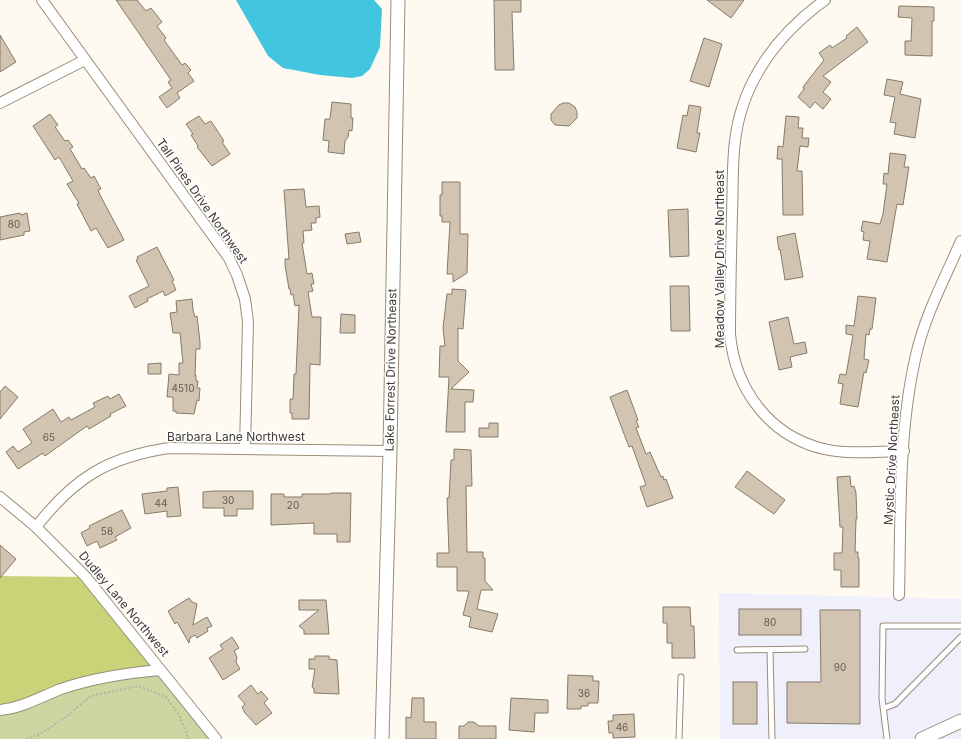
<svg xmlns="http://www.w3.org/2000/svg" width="961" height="739" viewBox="0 0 961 739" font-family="Inter,sans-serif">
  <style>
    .commercial { fill: #f0effc }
    .green { fill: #cdd5a0 }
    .forest { fill: #c9d479 }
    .water { fill: #42c5de }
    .building { fill: #d1c4b0; stroke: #867b68 }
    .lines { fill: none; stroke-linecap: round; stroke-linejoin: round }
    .service-casing { stroke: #998d7a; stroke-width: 7 }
    .minor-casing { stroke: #998d7a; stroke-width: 12 }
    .tertiary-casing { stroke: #998d7a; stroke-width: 15 }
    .path { stroke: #b7b2aa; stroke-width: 2; stroke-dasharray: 2 2; stroke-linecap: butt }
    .service { stroke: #fff; stroke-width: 5 }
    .minor { stroke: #fff; stroke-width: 10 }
    .tertiary { stroke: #fff; stroke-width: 13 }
    .labels { text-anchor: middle; stroke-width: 3; stroke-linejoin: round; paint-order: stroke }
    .number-label { font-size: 10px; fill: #645c52 }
    .street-label { font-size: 12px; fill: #3f3a32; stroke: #fff }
  </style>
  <rect width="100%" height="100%" fill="#fffaf1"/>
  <polygon class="commercial" points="719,593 961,599 961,739 720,739"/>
  <polygon class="green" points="156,672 211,739 0,739 0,710"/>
  <polygon class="forest" points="0,576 87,577 156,672 0,710"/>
  <polygon class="water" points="236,0 374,0 382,9 380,47 370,69 362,76 352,78 320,75 283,68 268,56"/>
  <g class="building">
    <polygon points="116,0 137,0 146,11 151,8 162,22 157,26 166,38 164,40 182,65 185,63 191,70 188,73 194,81 177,93 180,98 167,108 159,97 172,88 168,82 171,80"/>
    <polygon points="494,0 521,0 521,12 512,12 514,70 495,70"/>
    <polygon points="707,0 744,0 731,18"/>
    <polygon points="899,6 934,7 934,21 932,21 932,56 905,55 905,41 911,41 912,18 898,17"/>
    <polygon points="857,27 868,42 823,76 831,82 823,92 831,99 823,109 815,102 810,108 798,97 804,89 803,87 824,60 819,53 830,45 832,48 847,38 846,36"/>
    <polygon points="0,35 16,62 0,72"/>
    <polygon points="704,38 722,44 709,87 690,81"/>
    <polygon points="887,79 903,82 900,94 921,99 915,138 894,134 896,123 890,122 895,97 884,95"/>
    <polygon points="332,102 351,104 351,118 353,118 352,131 349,130 348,137 345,141 344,154 328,152 329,141 323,140 325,119 330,119"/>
    <polygon points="563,103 569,103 575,107 577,112 577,118 569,126 555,125 551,120 551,114 559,105"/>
    <polygon points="689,105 701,107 697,133 700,133 696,152 677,148 683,115 687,116"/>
    <polygon points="50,114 58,125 55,127 65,141 68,140 73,147 70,149 82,169 84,168 91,178 94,176 101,189 98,190 100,195 124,240 108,248 96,228 91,231 77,204 79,203 67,184 73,181 59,157 55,160 33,126"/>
    <polygon points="199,116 205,124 211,121 224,141 222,142 230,154 212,166 197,147 198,146 191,135 193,134 186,124"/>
    <polygon points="786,116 799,117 798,128 803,128 802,138 809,138 808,147 800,146 797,171 802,171 803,215 783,215 782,159 777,159 778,146 783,147"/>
    <polygon points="890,153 906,155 904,167 909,167 903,205 897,204 887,262 867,259 870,241 863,240 864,232 861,231 863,221 880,224 883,214 887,184 883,184 884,173 888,174"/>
    <polygon points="442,182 460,182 460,234 468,234 467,273 453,282 453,274 447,274 450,222 442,222 442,216 440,216 440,195 442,195"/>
    <polygon points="304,189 306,207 319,206 320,217 316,218 316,223 311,223 312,230 303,231 304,243 302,243 307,274 312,273 314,284 311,284 313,291 308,292 312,317 321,317 320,365 310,364 309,419 292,419 292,413 290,413 290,399 293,399 294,374 296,374 299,305 295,306 293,294 291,295 290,289 289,289 285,265 285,259 289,259 284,190"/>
    <polygon points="688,209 689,256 670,257 668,210"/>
    <polygon points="20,213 21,215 27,213 30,231 24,232 24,235 0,240 0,217"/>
    <polygon points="359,232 361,242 347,244 345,234"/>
    <polygon points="795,233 803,277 785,280 780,249 779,250 777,237"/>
    <polygon points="157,247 174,280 172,281 176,290 165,296 163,291 147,299 148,301 135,308 129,296 149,286 136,260 138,259 137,257"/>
    <polygon points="670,286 689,286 690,331 671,331"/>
    <polygon points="452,289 466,290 463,329 458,328 458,361 469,372 451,389 474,390 473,402 465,402 465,432 446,432 449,377 439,377 440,346 445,346 443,328 447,294 452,294"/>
    <polygon points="858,296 876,298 872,329 870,329 869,335 866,334 864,359 869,360 866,373 864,372 858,407 840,404 843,384 838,383 840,374 846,375 853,335 846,334 846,325 854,326"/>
    <polygon points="192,299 193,310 195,317 197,316 200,342 200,349 196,349 195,375 196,375 196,381 198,381 197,388 200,388 199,401 197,400 194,414 176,413 176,411 173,411 173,397 167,397 169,374 179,375 179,363 183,363 180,333 173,333 170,313 177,312 176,301"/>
    <polygon points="341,314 355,315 355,333 340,333"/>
    <polygon points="788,317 794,344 805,342 807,353 790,357 792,367 779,370 769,322"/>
    <polygon points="161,363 161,374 148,374 148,364"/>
    <polygon points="5,386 18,397 0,419 0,392"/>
    <polygon points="627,390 638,420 636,421 639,427 636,428 646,454 650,452 661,477 663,476 664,480 666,479 673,498 647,507 640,487 646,485 632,446 629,447 610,397"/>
    <polygon points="119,394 126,406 110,414 111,416 89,429 87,426 45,456 43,453 18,469 6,452 13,446 18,452 32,443 23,429 53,409 61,422 69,417 71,420 95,407 93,403 108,396 110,399"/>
    <polygon points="489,423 498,423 498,437 479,437 479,428 489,428"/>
    <polygon points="454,449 471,450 472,486 466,486 467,552 483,552 483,558 485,558 485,581 493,590 481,590 477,609 498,614 492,632 469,627 471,617 463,615 469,591 457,591 457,567 437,567 437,553 449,553 447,498 449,498 451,460 454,460"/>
    <polygon points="747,471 785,500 774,514 735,487"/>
    <polygon points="850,476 851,487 854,486 856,493 857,519 856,519 855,552 858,552 858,558 859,558 859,587 841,587 841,570 834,570 834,553 842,553 843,527 840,527 837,477"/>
    <polygon points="178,487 181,516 167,517 167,511 145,514 142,494 167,491 167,488"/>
    <polygon points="214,491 253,491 253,509 237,509 237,516 224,516 224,508 203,508 203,492"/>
    <polygon points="331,493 351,493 350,542 337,542 337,534 314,534 314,523 271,525 271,494 284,494 284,497 302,497 302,494 331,494"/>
    <polygon points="122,510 131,528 115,537 117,540 100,548 97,541 87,546 81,533 90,528 89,526 95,523"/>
    <polygon points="0,545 16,559 0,578"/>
    <polygon points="189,598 192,602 197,604 193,625 207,617 212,626 207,628 208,631 197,638 195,635 190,638 189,643 177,622 175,624 168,611"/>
    <polygon points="299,600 326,600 329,634 304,634 304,630 299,626 319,610 299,610"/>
    <polygon points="663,607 690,607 691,626 694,626 695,658 672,658 672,643 667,643 667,623 663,623"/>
    <rect x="739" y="609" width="62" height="26"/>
    <polygon points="820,610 860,610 860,724 787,723 787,682 821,682"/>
    <polygon points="232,637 239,648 234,651 237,657 236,662 240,669 223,680 209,658 223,649 220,645"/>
    <polygon points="315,656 329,656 329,659 337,660 339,694 314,693 314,689 312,687 315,669 309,669 309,659 315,659"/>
    <polygon points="568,675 593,676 593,681 599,681 598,703 588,703 588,706 581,706 581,709 567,709"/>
    <rect x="733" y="682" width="24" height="42"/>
    <polygon points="251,685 258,694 261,691 268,699 264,703 272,713 256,725 245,713 242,707 245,704 238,696"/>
    <polygon points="412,698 424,698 424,722 436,722 436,739 406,739 406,717 411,718"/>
    <polygon points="511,698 548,700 548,713 535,713 534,732 509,730"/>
    <polygon points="634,714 635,737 613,738 613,733 609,733 608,721 613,721 613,715"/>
    <polygon points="468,722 474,722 479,726 496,726 496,739 459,739 459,726 464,726"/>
  </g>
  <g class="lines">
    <defs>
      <g id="service">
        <polyline points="737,650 805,649"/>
        <polyline points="770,650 772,739"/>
        <polyline points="884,708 895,704 961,637"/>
        <polyline points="679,739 681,677"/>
        <polyline points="887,739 882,698 883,626 961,626"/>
      </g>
      <g id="minor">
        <polyline points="42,0 229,258 237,275 245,299 248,322 245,449"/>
        <path d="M825,0C778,34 742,81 735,141C732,165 733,189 732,213C731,254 730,294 730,334C735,389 769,436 824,449C849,455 878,451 904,451"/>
        <polyline points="0,103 85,60"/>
        <polyline points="0,497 36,527 85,576 216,739"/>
        <path d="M36,527C74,478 108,457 169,448L390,451"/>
        <path d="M899,595C901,515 898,432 916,355C925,315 945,278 961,241"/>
        <path d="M0,710C22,708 40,697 61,689C93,678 126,673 160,670"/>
      </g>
      <g id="tertiary">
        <polyline points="382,739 390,451 398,0"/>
        <polyline points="922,739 961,721"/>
      </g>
    </defs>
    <use href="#service" class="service-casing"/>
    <use href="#minor" class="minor-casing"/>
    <use href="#tertiary" class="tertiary-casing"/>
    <polyline class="path" points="26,739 40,734 66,717 91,696 138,686 166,697 179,715 189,739"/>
    <use href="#service" class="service"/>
    <use href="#minor" class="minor"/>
    <use href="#tertiary" class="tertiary"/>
  </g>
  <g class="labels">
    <g class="number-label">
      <text x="14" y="228">80</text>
      <text x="183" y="392">4510</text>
      <text x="49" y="441">65</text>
      <text x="228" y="504">30</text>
      <text x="161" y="507">44</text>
      <text x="293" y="509">20</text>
      <text x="107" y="535">58</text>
      <text x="770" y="626">80</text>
      <text x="840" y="671">90</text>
      <text x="584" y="697">36</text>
      <text x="622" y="731">46</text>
    </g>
    <g class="street-label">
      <text transform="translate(202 201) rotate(55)" y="4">Tall Pines Drive Northwest</text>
      <text transform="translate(720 259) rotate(-90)" y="4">Meadow Valley Drive Northeast</text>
      <text transform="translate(391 370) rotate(-89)" y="4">Lake Forrest Drive Northeast</text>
      <text x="236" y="441">Barbara Lane Northwest</text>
      <text transform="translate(892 460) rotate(-87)" y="4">Mystic Drive Northeast</text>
      <text transform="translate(124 604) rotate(50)" y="4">Dudley Lane Northwest</text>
    </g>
  </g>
</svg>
